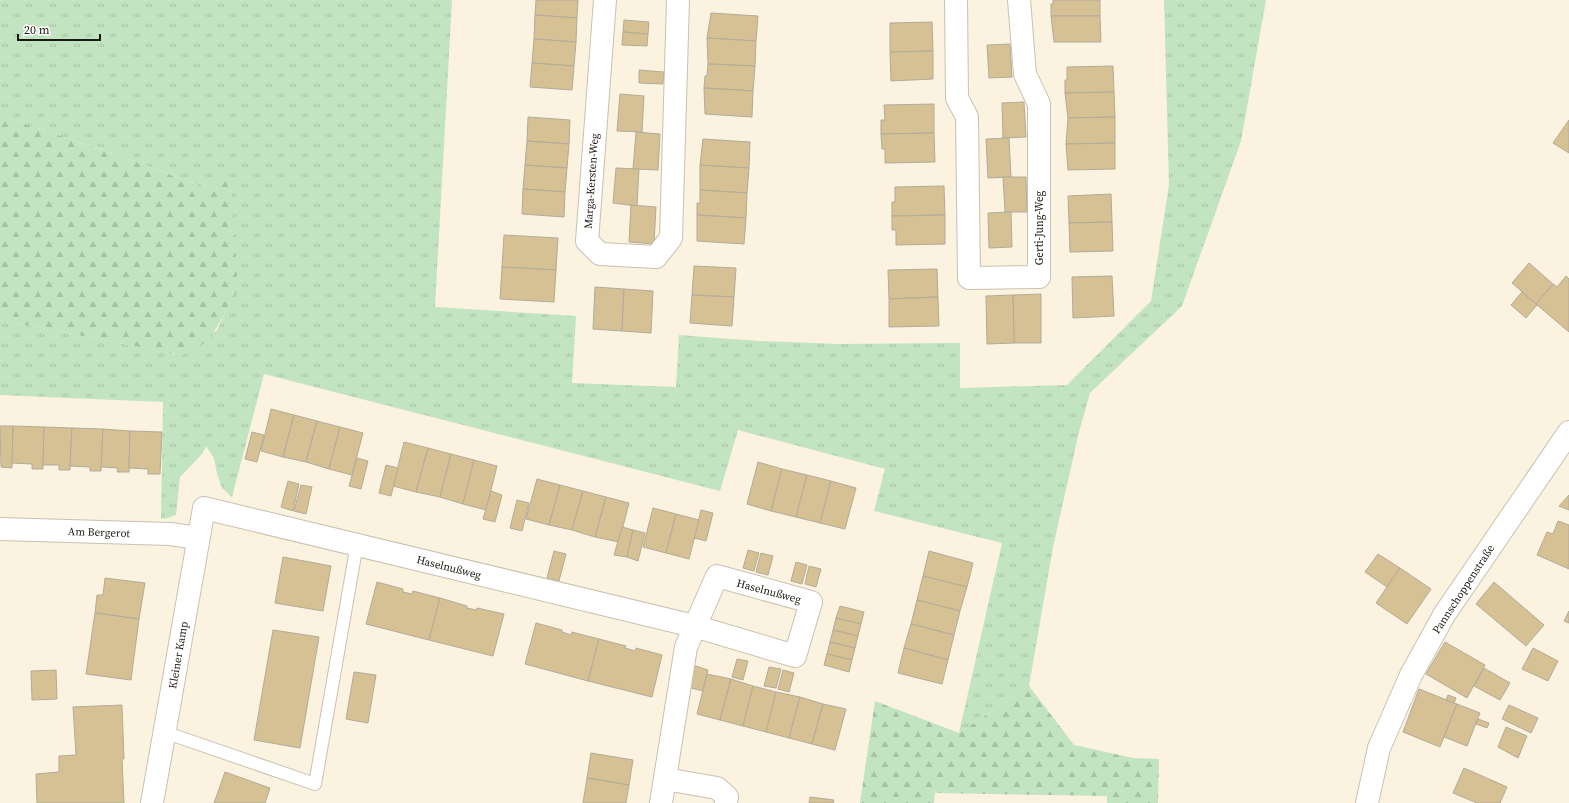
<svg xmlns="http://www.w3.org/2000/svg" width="1569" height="803" viewBox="0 0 1569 803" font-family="'Source Serif 4',serif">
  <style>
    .grass { fill: url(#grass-tufts) }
    .forest { fill: url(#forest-firs) }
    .building { fill: #d5c193; stroke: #b3ab9a }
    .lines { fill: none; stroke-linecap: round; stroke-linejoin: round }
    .service-casing { stroke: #cac1b0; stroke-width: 14 }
    .minor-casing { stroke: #cac1b0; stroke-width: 24 }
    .service { stroke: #fff; stroke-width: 12 }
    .minor { stroke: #fff; stroke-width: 22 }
    .labels { text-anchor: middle; stroke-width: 4; stroke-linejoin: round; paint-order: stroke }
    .street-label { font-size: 11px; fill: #1b1811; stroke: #fff }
  </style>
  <defs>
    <pattern id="grass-tufts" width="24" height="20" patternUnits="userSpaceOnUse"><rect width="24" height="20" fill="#c2e4c0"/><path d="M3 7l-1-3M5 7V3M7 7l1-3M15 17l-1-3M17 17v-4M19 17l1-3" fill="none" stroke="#a6c3a4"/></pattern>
    <pattern id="forest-firs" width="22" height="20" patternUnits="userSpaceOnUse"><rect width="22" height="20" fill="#c2e4c0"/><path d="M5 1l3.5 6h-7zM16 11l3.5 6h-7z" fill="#a6c3a4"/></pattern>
  </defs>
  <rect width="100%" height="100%" fill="#fbf2e0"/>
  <polygon class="grass" points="0,0 452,0 435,307 576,316 572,383 676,387 679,335 759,341 838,344 960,343 960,388 1067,385 1151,301 1169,185 1164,0 1266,0 1241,141 1182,306 1090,393 1079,432 1053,547 1029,686 959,733 1002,543 874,511 885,469 738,430 720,491 264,374 232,497 222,488 217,474 214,458 206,446 203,453 180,477 176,515 168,518 161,519 163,402 0,395 0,320 181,355 217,330 231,300 238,291 208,189 131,160 0,115"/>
  <g class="forest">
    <path d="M0,115L131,160L208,189L230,179L238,291C225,308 220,329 203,344C198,349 188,352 181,355L0,320Z"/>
    <polygon points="1029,686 1074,745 1133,758 1159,759 1158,803 1107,803 1107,796 935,793 934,803 860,803 875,701 959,733"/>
  </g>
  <g class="building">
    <polygon points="536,0 578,0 577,18 535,15"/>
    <polygon points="1053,0 1100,0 1100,16 1051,16 1051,4 1053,4"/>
    <polygon points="711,13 758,16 756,41 707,38"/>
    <polygon points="535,15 577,18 576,42 534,39"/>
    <polygon points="1051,16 1100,16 1101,42 1054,42"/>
    <polygon points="624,20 649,22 648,34 623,32"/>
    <polygon points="932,22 933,51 890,52 890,23"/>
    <polygon points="623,32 648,34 647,46 622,45"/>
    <polygon points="707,38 756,41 755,66 708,64"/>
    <polygon points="534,39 576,42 574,66 532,63"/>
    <polygon points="1010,44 1012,77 989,78 987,45"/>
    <polygon points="933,51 933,79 891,81 890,52"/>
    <polygon points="532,63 574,66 572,90 530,87"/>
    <polygon points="708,64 755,66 753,91 704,88 705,76 707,76"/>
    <polygon points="1113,66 1114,92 1065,93 1065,80 1067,80 1067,67"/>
    <polygon points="639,70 664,72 663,84 639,83"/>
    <polygon points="704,88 753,91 752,117 705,114"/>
    <polygon points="1114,92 1115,117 1068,118 1065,93"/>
    <polygon points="620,94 644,96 642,132 617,131"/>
    <polygon points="1024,102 1026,137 1003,138 1002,103"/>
    <polygon points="934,104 934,133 881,134 881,120 885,120 884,105"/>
    <polygon points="528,117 570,120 569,144 527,141"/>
    <polygon points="1115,117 1115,143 1066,144 1068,118"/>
    <polygon points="1569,120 1569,153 1553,143"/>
    <polygon points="636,132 660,134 658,170 633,169"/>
    <polygon points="934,133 935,162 885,163 885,149 882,149 881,134"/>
    <polygon points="1009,138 1011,177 988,178 986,139"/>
    <polygon points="703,139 750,142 749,168 700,165"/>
    <polygon points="527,141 569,144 567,168 525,165"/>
    <polygon points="1115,143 1115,169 1068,170 1066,144"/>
    <polygon points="525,165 567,168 565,192 523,189"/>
    <polygon points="700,165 749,168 747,193 700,190"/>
    <polygon points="616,168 639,169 637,206 613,203"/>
    <polygon points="1003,177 1026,177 1027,212 1005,212"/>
    <polygon points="944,186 945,215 892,216 892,202 895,202 895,187"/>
    <polygon points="523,189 565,192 564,217 522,214"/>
    <polygon points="700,190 747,193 746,218 697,215 697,203 700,203"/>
    <polygon points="1111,194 1112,222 1069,223 1068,196"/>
    <polygon points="631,205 656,207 654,244 629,242"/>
    <polygon points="1011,212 1012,247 989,248 988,213"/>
    <polygon points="697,215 746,218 744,244 697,241"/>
    <polygon points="945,215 945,244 896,245 896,230 892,230 892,216"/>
    <polygon points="1112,222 1113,251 1070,252 1069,223"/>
    <polygon points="504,235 558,238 556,270 502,267"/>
    <polygon points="1529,263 1553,284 1536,304 1512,283"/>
    <polygon points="694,266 736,268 734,297 692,295"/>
    <polygon points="502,267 556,270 554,302 500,299"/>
    <polygon points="937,269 938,297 889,299 888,270"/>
    <polygon points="1112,276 1114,316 1073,318 1072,277"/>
    <polygon points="1566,276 1569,279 1569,332 1536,304 1553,284 1557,287"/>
    <polygon points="595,287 624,289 622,331 593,329"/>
    <polygon points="624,289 653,291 651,333 622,331"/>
    <polygon points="1522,292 1537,305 1526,318 1511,305"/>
    <polygon points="1041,294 1041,343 1014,343 1013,295"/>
    <polygon points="692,295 734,297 732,326 690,323"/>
    <polygon points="1013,295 1014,343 987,344 986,296"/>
    <polygon points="938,297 939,326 889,327 889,299"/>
    <polygon points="271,409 294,415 283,457 261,451"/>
    <polygon points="294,415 317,421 306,462 283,457"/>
    <polygon points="317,421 340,427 329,469 306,462"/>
    <polygon points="0,426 13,426 12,468 1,467"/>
    <polygon points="13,426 44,427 43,469 32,469 32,464 12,463"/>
    <polygon points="44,427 72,428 70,470 59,470 59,465 43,465"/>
    <polygon points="340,427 363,433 352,475 329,469"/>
    <polygon points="72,428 103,429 101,471 90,471 90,467 70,466"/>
    <polygon points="103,429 130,431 129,472 117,472 118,468 101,467"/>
    <polygon points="130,431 162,432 160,474 148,474 148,469 129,468"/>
    <polygon points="252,432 264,435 257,462 245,459"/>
    <polygon points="404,442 428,448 416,492 393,486"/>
    <polygon points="428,448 451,454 440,497 416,492"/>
    <polygon points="451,454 474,460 463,504 440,497"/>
    <polygon points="357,458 368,461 361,489 349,486"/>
    <polygon points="474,460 497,466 486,510 463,504"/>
    <polygon points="758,462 782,469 771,511 747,504"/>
    <polygon points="386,465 398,468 391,496 379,493"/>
    <polygon points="782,469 807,475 796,517 771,511"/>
    <polygon points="807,475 831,481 820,523 796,517"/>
    <polygon points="537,479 560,485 549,525 526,519"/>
    <polygon points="288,481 299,484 293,511 281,507"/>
    <polygon points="831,481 856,488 845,529 820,523"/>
    <polygon points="301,485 312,487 306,514 294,511"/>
    <polygon points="560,485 583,491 572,530 549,525"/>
    <polygon points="491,491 502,495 495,522 483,519"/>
    <polygon points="583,491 606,497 595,537 572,530"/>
    <polygon points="1569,495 1569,510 1559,506"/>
    <polygon points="606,497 629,503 619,542 595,537"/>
    <polygon points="517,500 529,503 522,531 510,528"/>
    <polygon points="653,508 676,514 666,553 643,547"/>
    <polygon points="701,510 713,513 706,541 694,538"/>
    <polygon points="676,514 699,520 689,559 666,553"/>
    <polygon points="1558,521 1569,525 1569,569 1537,555 1547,532 1553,534"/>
    <polygon points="622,527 633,530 627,557 614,555"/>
    <polygon points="633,530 645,533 638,561 627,557"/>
    <polygon points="748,550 759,553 754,571 743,568"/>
    <polygon points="554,551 566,554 559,581 547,578"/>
    <polygon points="929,551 973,563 967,587 923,576"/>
    <polygon points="761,553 773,556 768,575 756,572"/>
    <polygon points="1378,554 1400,568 1387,587 1365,572"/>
    <polygon points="283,557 331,566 323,611 275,603"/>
    <polygon points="796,562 807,565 802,584 791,581"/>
    <polygon points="809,566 821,569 816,587 805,584"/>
    <polygon points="1400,568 1431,589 1407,624 1376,603"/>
    <polygon points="923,576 967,587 960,611 917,600"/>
    <polygon points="105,578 145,583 139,619 95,613 97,595 103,595"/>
    <polygon points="377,582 403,589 403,592 412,594 413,591 440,598 429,640 366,624"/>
    <polygon points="1494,582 1544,625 1526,646 1476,604"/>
    <polygon points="440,598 467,606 467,608 476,610 477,608 504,614 493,656 429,640"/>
    <polygon points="917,600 960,611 954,635 911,624"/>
    <polygon points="840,606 864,612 861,624 836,618"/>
    <polygon points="1569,611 1569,623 1564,621"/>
    <polygon points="95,613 139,619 131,680 86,674"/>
    <polygon points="836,618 861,624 858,636 833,630"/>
    <polygon points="536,623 562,630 562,632 571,635 572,632 599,639 588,681 525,664"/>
    <polygon points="911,624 954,635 948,660 904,648"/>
    <polygon points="273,630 319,637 300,748 254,740"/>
    <polygon points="833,630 858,636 855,648 830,642"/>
    <polygon points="599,639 626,646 625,648 635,651 636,648 662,655 652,697 588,681"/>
    <polygon points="830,642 855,648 852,660 827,654"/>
    <polygon points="1445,642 1485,665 1467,698 1426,674"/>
    <polygon points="904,648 948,660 942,684 898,673"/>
    <polygon points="1533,648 1558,661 1548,681 1522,669"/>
    <polygon points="827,654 852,660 849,672 824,665"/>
    <polygon points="737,659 748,661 743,680 732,677"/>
    <polygon points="693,665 708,670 703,691 687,687"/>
    <polygon points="769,667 781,669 776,688 764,686"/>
    <polygon points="1484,668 1510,683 1500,700 1474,686"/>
    <polygon points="56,670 57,699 32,700 31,671"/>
    <polygon points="783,670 794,673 789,692 778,689"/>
    <polygon points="354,672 376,675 368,723 346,719"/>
    <polygon points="707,674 731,679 720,720 697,714"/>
    <polygon points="731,679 753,686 743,726 720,720"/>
    <polygon points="753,686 776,692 766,732 743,726"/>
    <polygon points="1419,689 1457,704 1440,747 1403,732"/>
    <polygon points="776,692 800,697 789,738 766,732"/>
    <polygon points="1448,695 1456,698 1454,703 1446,700"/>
    <polygon points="800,697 823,704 812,744 789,738"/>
    <polygon points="823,704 846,709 835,750 812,744"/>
    <polygon points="1457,704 1480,713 1467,746 1444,737"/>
    <polygon points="122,705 124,759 122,759 124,803 37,803 36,774 59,772 59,756 76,755 73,707"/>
    <polygon points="1509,705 1538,718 1531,733 1502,719"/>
    <polygon points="1478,719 1489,723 1487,728 1476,724"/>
    <polygon points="1506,727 1527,736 1518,758 1498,747"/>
    <polygon points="591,753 633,760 629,785 587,778"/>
    <polygon points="1464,768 1507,787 1500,803 1477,803 1453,793"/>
    <polygon points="225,772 270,788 265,803 214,803"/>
    <polygon points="587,778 629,785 626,803 583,803"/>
    <polygon points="810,797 834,800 833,803 809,803"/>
  </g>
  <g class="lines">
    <defs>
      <polyline id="service" points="164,732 315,784 357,544"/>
      <g id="minor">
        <polyline points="605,0 587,241 600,254 656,257 671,238 678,0"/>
        <polyline points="956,0 957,98 967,117 969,278 1039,277 1039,104 1025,74 1019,0"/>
        <polyline points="0,529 170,534 198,538"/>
        <polyline points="665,779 717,788 727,797 726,803"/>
        <polyline points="152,803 204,508 694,626 795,656 811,602 717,576 686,647 661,803"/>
        <polyline points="1367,803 1379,748 1411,675 1444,615 1569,432"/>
      </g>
    </defs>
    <use href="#service" class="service-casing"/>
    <use href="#minor" class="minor-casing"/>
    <use href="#service" class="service"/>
    <use href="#minor" class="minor"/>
  </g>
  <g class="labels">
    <g class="street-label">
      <text transform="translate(591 181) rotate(-86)" y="4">Marga-Kersten-Weg</text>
      <text transform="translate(1039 228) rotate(-90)" y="4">Gerti-Jung-Weg</text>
      <text transform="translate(99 532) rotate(2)" y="4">Am Bergerot</text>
      <text transform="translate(449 567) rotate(14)" y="4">Haselnußweg</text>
      <text transform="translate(1463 589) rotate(-57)" y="4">Pannschoppenstraße</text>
      <text transform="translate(769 591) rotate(15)" y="4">Haselnußweg</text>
      <text transform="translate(178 655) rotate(-80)" y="4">Kleiner Kamp</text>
    </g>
  </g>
  <path d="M18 34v6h82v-6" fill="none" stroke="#1b1811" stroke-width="2"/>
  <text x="24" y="34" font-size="12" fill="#1b1811" stroke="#ffffff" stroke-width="3" paint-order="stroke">20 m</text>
</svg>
